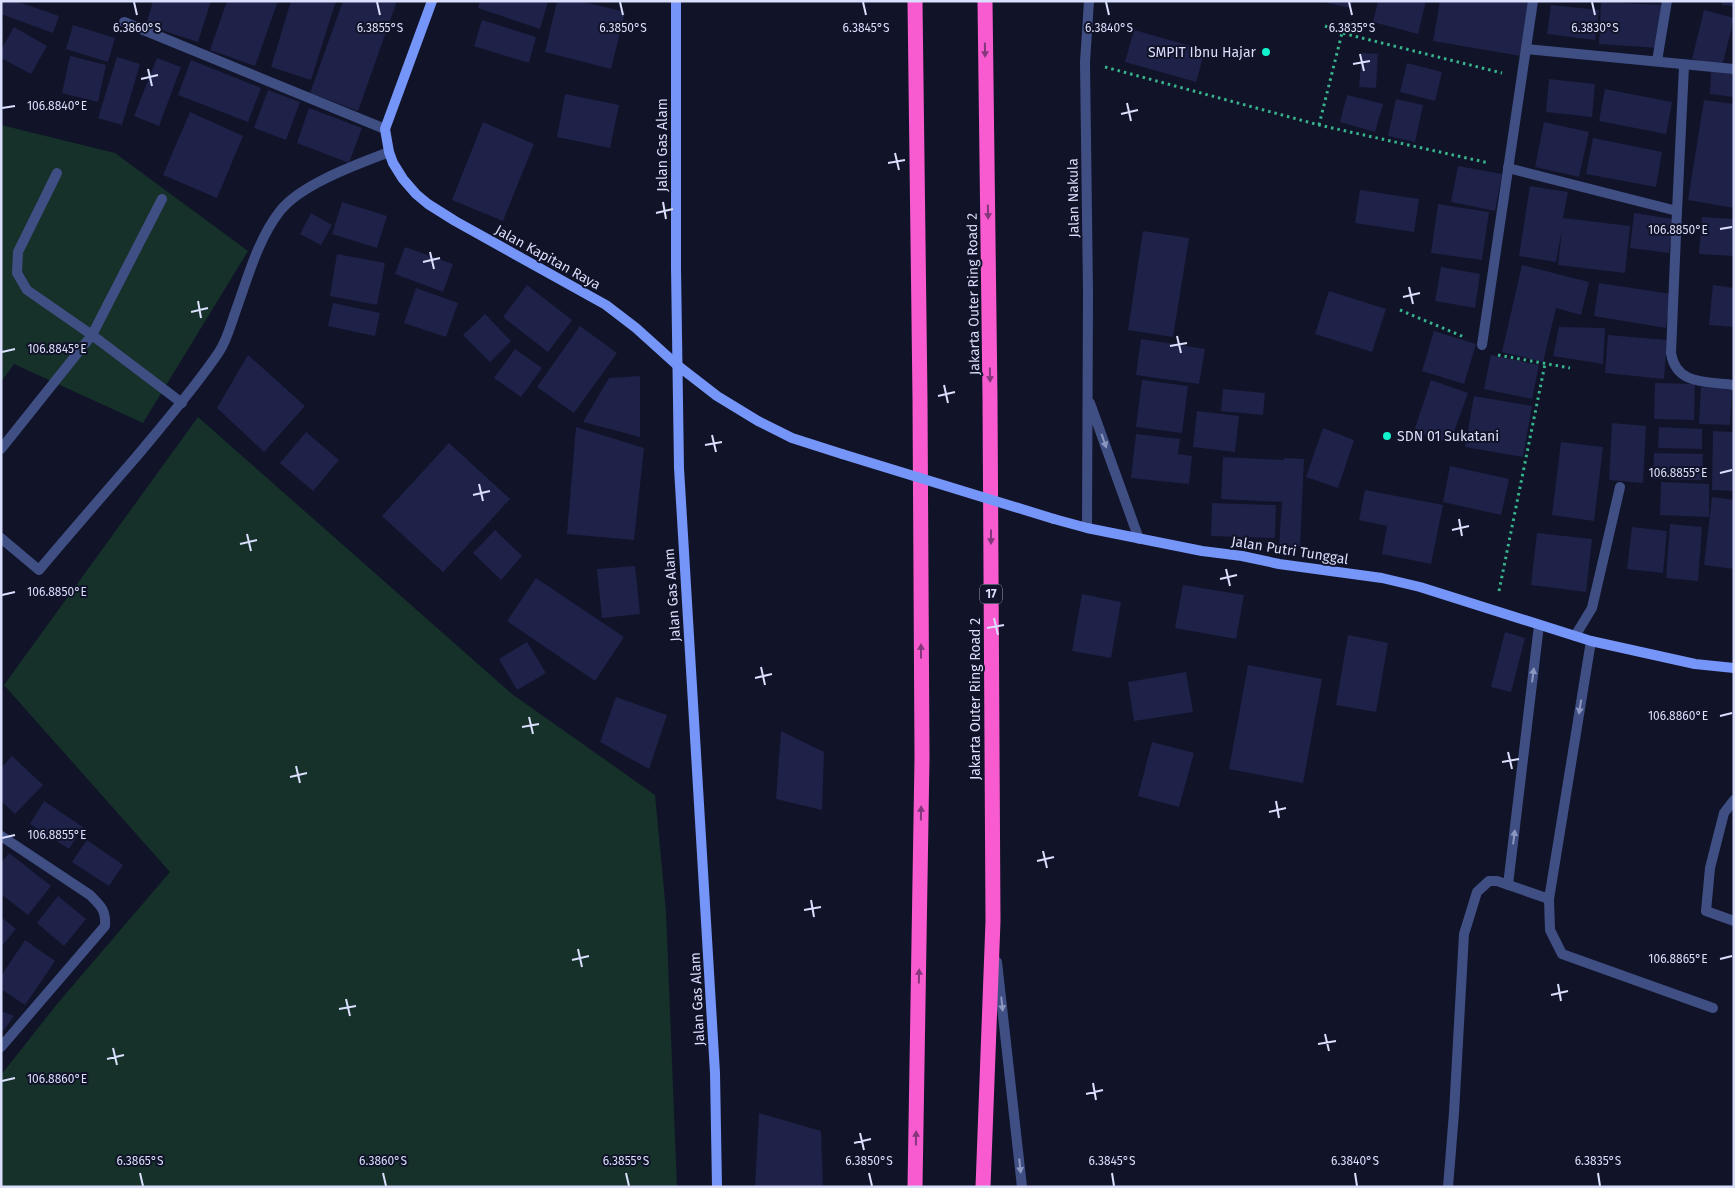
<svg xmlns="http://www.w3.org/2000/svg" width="1735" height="1188" viewBox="0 0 1735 1188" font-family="'Fira Sans',sans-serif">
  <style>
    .green { fill: #153129 }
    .building { fill: #1e2148 }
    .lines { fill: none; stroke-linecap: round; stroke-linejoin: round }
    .path { stroke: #37b48b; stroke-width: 3; stroke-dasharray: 2.5 4; stroke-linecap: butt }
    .lane { stroke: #3f4f84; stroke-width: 10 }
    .street { stroke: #3f4f84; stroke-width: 10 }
    .secondary { stroke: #7695f8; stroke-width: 10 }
    .highway { stroke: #f75bcf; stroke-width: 15 }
    .secondary-bridge { stroke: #7695f8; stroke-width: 10 }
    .oneway { fill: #84377c }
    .oneway2 { fill: #8c97c0 }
    .ticks { fill: none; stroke: #dadffd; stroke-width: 2 }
    .poi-dot { fill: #10f3cd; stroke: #111328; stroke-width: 2 }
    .labels { text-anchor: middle; stroke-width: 4; stroke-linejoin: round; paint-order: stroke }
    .shield { fill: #111328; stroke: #9ea2bd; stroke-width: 1 }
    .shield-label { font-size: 12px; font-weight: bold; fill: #dadffd }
    .poi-label { font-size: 14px; fill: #dadffd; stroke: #111328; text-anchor: end }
    .street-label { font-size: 14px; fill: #dadffd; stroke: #111328 }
    .ticks-label { font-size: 12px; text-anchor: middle; fill: #dadffd; stroke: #111328; stroke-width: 4; stroke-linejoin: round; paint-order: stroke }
  </style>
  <rect width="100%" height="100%" fill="#111328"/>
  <g class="green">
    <polygon points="1,125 115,153 248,251 143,423 14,364 1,382"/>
    <polygon points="198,417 512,694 655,795 666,911 677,1187 1,1187 1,1075 57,1004 170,872 4,685"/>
  </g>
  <g class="building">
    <polygon points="1,1 16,1 59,16 53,33 1,14"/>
    <polygon points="153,1 211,1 198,42 146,25"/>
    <polygon points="227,1 278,1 255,66 210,50"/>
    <polygon points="291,1 336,1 311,80 271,67"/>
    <polygon points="343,1 397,1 358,111 310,93"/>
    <polygon points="480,1 547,1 548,2 540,29 478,8"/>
    <polygon points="557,1 580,1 625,12 611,69 545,52"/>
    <polygon points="1318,1 1352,1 1351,8"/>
    <polygon points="1378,1 1426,1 1418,34 1373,22"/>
    <polygon points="1440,1 1530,1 1521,56 1433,41"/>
    <polygon points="1722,1 1734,1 1734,6 1722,5"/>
    <polygon points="1601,2 1663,5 1659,48 1599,44"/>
    <polygon points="1551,5 1599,10 1595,40 1547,34"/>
    <polygon points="1704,10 1734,18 1722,67 1692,59"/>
    <polygon points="482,20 536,37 529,63 474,46"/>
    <polygon points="73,25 115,38 108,62 66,49"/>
    <polygon points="14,27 47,46 31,74 1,58 1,50"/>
    <polygon points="1134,30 1205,50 1196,82 1125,62"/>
    <polygon points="1362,53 1378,54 1376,88 1359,87"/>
    <polygon points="70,56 106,65 98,102 62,93"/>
    <polygon points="117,57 140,64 122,125 98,118"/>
    <polygon points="157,58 181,67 159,126 134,116"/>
    <polygon points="191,60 261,88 248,122 178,95"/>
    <polygon points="1407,63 1442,72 1435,101 1400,92"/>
    <polygon points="1711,70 1734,73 1734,97 1710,94"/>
    <polygon points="1549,79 1595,84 1592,117 1546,112"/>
    <polygon points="1605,89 1672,102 1666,134 1599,121"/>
    <polygon points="268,90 300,102 286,140 254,128"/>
    <polygon points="565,94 619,105 610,148 557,137"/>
    <polygon points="1347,95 1383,104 1375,132 1340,122"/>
    <polygon points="1396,99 1423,105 1415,142 1388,136"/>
    <polygon points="1704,100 1734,104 1734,208 1688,200"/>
    <polygon points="309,108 362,128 349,163 297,143"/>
    <polygon points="190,112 243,136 217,198 163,175"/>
    <polygon points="483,122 534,144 503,221 452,200"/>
    <polygon points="1544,122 1589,132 1579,177 1535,167"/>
    <polygon points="1593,138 1662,152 1656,187 1586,174"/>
    <polygon points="1458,166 1502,174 1495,211 1451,202"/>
    <polygon points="1530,186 1568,192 1563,218 1630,226 1625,273 1558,265 1562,230 1556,262 1519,256"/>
    <polygon points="1360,190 1419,199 1414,232 1355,223"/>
    <polygon points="342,202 387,216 377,248 332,234"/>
    <polygon points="1438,204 1489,212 1482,260 1431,253"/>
    <polygon points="311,213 332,225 321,245 300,234"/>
    <polygon points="1634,213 1673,219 1669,253 1630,248"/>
    <polygon points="1702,217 1734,219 1734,256 1699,254"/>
    <polygon points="1143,231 1189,238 1173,337 1128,330"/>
    <polygon points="405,247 453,264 443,292 395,274"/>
    <polygon points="337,254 385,263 377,305 330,296"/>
    <polygon points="1522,265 1589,282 1581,315 1556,308 1543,362 1502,352"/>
    <polygon points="1441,267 1480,274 1475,308 1435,301"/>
    <polygon points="1599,283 1671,294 1666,328 1594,316"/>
    <polygon points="527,285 572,320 548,352 503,317"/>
    <polygon points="1713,285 1734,288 1734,327 1709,325"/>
    <polygon points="416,288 458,303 446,337 404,323"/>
    <polygon points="1329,291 1386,309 1372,352 1315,334"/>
    <polygon points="333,303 380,313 375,336 328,326"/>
    <polygon points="485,314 511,341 490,362 463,335"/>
    <polygon points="580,326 617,353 574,413 537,387"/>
    <polygon points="1559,327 1605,328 1603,364 1553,356"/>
    <polygon points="1434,331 1476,344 1464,384 1422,371"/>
    <polygon points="1608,335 1667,340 1664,379 1605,373"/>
    <polygon points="1141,339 1205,349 1199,384 1136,375"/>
    <polygon points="515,349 542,368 521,397 494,378"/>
    <polygon points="248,355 305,406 264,452 217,408"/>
    <polygon points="1491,355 1539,365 1532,399 1484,389"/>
    <polygon points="640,376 640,437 583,422 609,378"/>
    <polygon points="1142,380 1188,386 1182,433 1136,427"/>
    <polygon points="1431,380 1468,393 1450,443 1414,431"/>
    <polygon points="1655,383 1695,384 1694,420 1654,419"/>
    <polygon points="1701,387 1732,389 1730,425 1699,424"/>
    <polygon points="1223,389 1265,393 1263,415 1221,411"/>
    <polygon points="1474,396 1532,406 1523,457 1465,447"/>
    <polygon points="1197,411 1239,416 1235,452 1193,447"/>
    <polygon points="1612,423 1646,426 1643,483 1609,480"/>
    <polygon points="576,427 644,448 634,540 567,534"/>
    <polygon points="1659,427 1702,429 1702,449 1658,448"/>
    <polygon points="1323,428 1354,440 1338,488 1306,477"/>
    <polygon points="1713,431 1734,432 1734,491 1712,490"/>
    <polygon points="306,432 339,460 313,491 280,463"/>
    <polygon points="1136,434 1180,439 1178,454 1192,456 1189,484 1131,478"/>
    <polygon points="1561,442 1603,447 1594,521 1552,515"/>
    <polygon points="449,443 510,499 443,572 382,516"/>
    <polygon points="1654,453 1703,454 1702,480 1653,479"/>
    <polygon points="1223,457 1284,460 1284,458 1304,459 1300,547 1279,546 1282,502 1221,499"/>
    <polygon points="1450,466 1509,479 1501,515 1443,502"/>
    <polygon points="1661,482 1709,484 1709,517 1660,515"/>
    <polygon points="1365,490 1443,505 1431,564 1382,554 1387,526 1359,520"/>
    <polygon points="1712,497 1734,500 1734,569 1704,565"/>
    <polygon points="1212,503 1276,505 1275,538 1211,536"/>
    <polygon points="1670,524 1702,527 1698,581 1666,578"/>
    <polygon points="1632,527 1667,531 1663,573 1627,569"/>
    <polygon points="495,530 522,556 501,580 473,553"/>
    <polygon points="1537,533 1592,539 1586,592 1531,585"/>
    <polygon points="635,566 640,614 602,618 597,569"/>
    <polygon points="536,578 624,637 595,681 507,621"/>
    <polygon points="1183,585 1244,595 1236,639 1175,628"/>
    <polygon points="1082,594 1121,602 1111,658 1072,651"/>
    <polygon points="1505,632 1525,638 1511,692 1491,687"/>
    <polygon points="1348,635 1388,643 1376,712 1336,705"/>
    <polygon points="527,642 546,673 517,690 499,659"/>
    <polygon points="1248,665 1322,679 1303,783 1229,769"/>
    <polygon points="1186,672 1193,712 1134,721 1128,682"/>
    <polygon points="616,697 667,715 649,769 600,742"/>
    <polygon points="781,731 824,752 822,810 776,799"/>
    <polygon points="1152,742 1194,753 1179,807 1138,796"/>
    <polygon points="12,756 43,785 15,814 1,801 1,768"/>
    <polygon points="44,801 83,827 69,849 30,824"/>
    <polygon points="87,840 123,865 109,886 72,862"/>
    <polygon points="9,853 51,886 28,915 1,894 1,863"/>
    <polygon points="58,896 86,919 64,946 37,923"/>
    <polygon points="1,917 16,929 1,947"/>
    <polygon points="25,940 55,961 25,1005 1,989 1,976"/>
    <polygon points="1,1011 14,1016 1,1034"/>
    <polygon points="759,1113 821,1131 823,1187 755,1187"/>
  </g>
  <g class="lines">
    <g class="path">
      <polyline points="1325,26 1342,33 1502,73"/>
      <polyline points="1105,67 1319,125 1489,163"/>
      <polyline points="1319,125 1342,33"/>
      <polyline points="1400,310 1464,337"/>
      <polyline points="1498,355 1570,368"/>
      <polyline points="1499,591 1545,364"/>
    </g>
    <g class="lane">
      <polyline points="1549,899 1550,930 1562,954 1713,1008"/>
      <polyline points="997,962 1022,1187"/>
    </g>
    <g class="street">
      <polyline points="124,22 385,129"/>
      <polyline points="1526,49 1734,69"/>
      <polyline points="1657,61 1667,1"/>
      <path d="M1508,168L1677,211L1671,353C1676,386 1708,381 1734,385"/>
      <polyline points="57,173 18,252 17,273 27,290 92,335 182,403"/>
      <polyline points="1677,211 1684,66"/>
      <polyline points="1482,345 1533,1"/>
      <polyline points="1090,403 1139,539"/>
      <polyline points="1,449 92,335 162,199"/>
      <polyline points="1087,528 1088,292 1085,62 1089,1"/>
      <path d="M1,538L39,570C71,532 104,494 137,456C165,422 194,389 219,352C227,340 231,324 236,310C248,277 258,239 280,211C301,184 358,164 389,152"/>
      <polyline points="1575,636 1592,608 1620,487"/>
      <polyline points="1734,800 1724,813 1710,868 1706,911 1734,921"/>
      <path d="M1,836L90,895C101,906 106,910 105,926L1,1047"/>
      <polyline points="1508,885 1539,625"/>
      <polyline points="1448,1187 1454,1113 1464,934 1477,892 1489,881 1497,881 1549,899 1591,641"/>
    </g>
    <g class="secondary">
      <polyline points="432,1 385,129 389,152 393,163 403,179 416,194 428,204 455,221 606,305 636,328 677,365 717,396 758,421 792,438 842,454"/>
      <polyline points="676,1 676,268 679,468 715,1073 717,1187"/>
      <polyline points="1054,519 1087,528 1202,551 1242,556 1279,564 1382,578 1420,587 1591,641 1695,664 1734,668"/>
    </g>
    <g class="highway">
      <polyline points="915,1 920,399 922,758 915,1187"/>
      <polyline points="983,1187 993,921 990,398 985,1"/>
    </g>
    <polyline class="secondary-bridge" points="842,454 1054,519"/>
  </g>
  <defs><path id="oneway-solid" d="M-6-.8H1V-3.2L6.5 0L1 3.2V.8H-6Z" transform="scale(1.25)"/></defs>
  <g class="oneway">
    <use href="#oneway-solid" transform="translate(985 50) rotate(89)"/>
    <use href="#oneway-solid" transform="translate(988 212) rotate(89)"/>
    <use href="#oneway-solid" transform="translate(990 375) rotate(89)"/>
    <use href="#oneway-solid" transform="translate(991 537) rotate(90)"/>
    <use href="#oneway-solid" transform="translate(921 651) rotate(-90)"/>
    <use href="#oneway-solid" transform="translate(921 813) rotate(-89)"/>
    <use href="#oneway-solid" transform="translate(919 976) rotate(-89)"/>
    <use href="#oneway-solid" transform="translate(916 1138) rotate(-89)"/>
  </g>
  <g class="oneway2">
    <use href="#oneway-solid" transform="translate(1104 441) rotate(70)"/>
    <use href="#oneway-solid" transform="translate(1533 675) rotate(-83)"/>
    <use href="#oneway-solid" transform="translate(1580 707) rotate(99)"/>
    <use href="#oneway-solid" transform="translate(1514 837) rotate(-83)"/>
    <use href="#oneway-solid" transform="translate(1002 1004) rotate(84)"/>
    <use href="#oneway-solid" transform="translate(1020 1166) rotate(84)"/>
  </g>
  <path class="ticks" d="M134,2L137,15M377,2L380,15M620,2L623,15M863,2L866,15M1106,2L1109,15M1349,2L1352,15M1592,2L1595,15M1360,54L1364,71M1353,64L1370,61M148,69L152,86M141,79L158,75M1127,103L1131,121M2,108L15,106M1121,114L1138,110M895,153L899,170M888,163L905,160M663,202L666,219M656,213L673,209M1720,229L1732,227M430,252L434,269M423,262L440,258M1409,287L1413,304M1403,297L1420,293M198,301L201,318M191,312L208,308M1177,336L1181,353M1170,346L1187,343M2,352L15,349M944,385L948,403M938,396L955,392M712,435L716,452M705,445L722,442M1720,473L1732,470M479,484L483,501M473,495L490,491M1459,519L1462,536M1452,530L1469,526M247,534L251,551M240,544L257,540M1226,569L1230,586M1220,579L1237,575M2,595L15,592M994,618L998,635M987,628L1004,625M761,667L765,685M755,678L772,674M1720,716L1732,713M529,717L533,734M522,727L539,724M1508,752L1512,769M1502,762L1519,759M296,766L300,783M290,777L307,773M1276,801L1279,818M1269,812L1286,808M2,838L15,835M1043,851L1047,868M1037,861L1054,857M811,900L814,917M804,910L821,907M578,949L582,967M1720,959L1732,956M572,960L589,956M1558,984L1561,1001M1551,995L1568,991M346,999L350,1016M339,1009L356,1006M1325,1034L1329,1051M1318,1044L1336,1041M113,1048L117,1065M107,1059L124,1055M2,1081L15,1078M1093,1083L1096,1100M1086,1094L1103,1090M860,1133L864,1150M854,1143L871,1139M140,1173L143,1186M383,1173L386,1186M626,1173L629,1186M869,1173L872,1186M1112,1173L1114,1186M1355,1173L1357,1186M1598,1173L1600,1186"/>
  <g class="poi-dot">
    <circle cx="1266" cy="52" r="5"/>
    <circle cx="1387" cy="436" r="5"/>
  </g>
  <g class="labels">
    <rect class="shield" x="980" y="584.5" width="22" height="19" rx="4"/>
    <g class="shield-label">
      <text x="991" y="598">17</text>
    </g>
    <g class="poi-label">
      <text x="1256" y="57">SMPIT Ibnu Hajar</text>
      <text x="1397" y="441" text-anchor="start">SDN 01 Sukatani</text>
    </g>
    <g class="street-label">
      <text transform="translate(662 145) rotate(-90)" y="5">Jalan Gas Alam</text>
      <text transform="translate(1073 198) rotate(-91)" y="5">Jalan Nakula</text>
      <text transform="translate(548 257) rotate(29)" y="5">Jalan Kapitan Raya</text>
      <text transform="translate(973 294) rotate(-91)" y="5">Jakarta Outer Ring Road 2</text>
      <text transform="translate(1290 550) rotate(9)" y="5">Jalan Putri Tunggal</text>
      <text transform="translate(672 595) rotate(-94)" y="5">Jalan Gas Alam</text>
      <text transform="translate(975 699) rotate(-90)" y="5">Jakarta Outer Ring Road 2</text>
      <text transform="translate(697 999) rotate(-93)" y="5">Jalan Gas Alam</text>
    </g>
  </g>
  <g class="ticks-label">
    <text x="137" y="32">6.3860°S</text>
    <text x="380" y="32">6.3855°S</text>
    <text x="623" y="32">6.3850°S</text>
    <text x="866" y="32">6.3845°S</text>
    <text x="1109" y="32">6.3840°S</text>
    <text x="1352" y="32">6.3835°S</text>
    <text x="1595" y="32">6.3830°S</text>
    <text x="57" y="110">106.8840°E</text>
    <text x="1678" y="234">106.8850°E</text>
    <text x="57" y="353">106.8845°E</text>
    <text x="1678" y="477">106.8855°E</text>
    <text x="57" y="596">106.8850°E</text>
    <text x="1678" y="720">106.8860°E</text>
    <text x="57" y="839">106.8855°E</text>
    <text x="1678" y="963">106.8865°E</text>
    <text x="57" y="1083">106.8860°E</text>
    <text x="140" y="1165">6.3865°S</text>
    <text x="383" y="1165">6.3860°S</text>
    <text x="626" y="1165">6.3855°S</text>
    <text x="869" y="1165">6.3850°S</text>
    <text x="1112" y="1165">6.3845°S</text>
    <text x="1355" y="1165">6.3840°S</text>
    <text x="1598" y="1165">6.3835°S</text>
  </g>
  <rect width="1735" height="1188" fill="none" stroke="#dadffd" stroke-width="5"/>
</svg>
